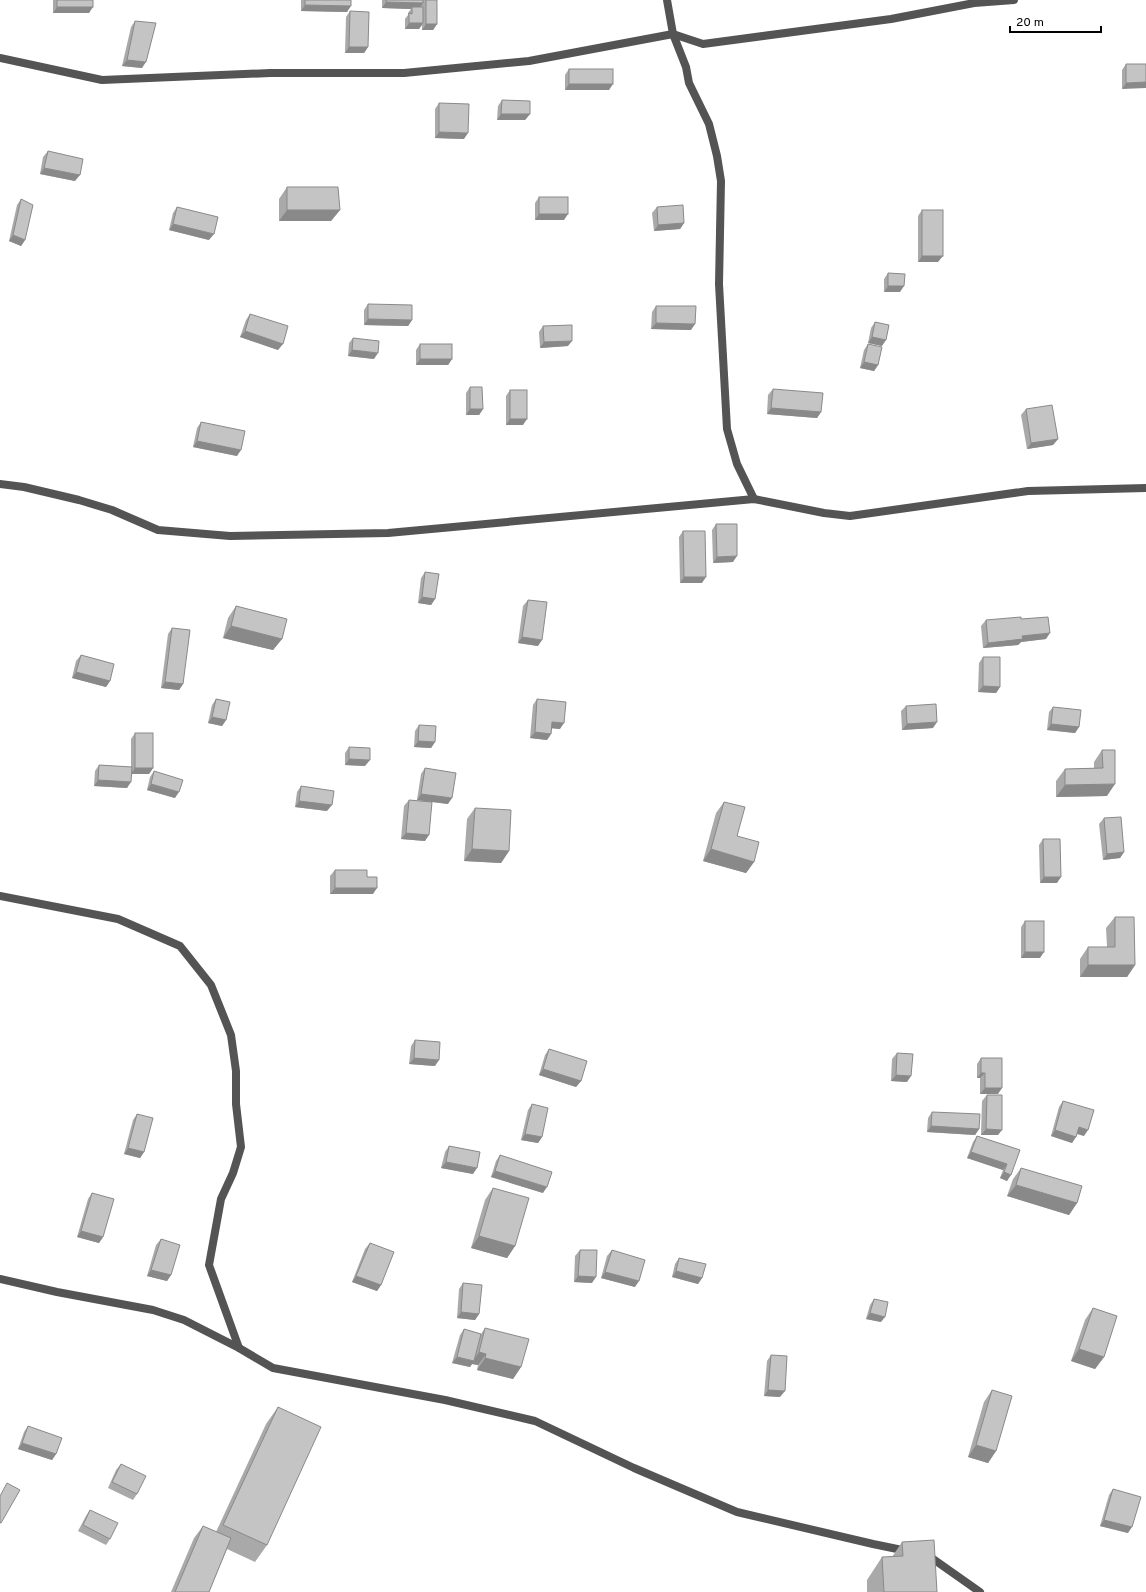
<svg xmlns="http://www.w3.org/2000/svg" width="1146" height="1592" viewBox="0 0 1146 1592" font-family="Overpass,sans-serif">
  <style>
    .lines { fill: none; stroke-linecap: round; stroke-linejoin: round }
    .street { stroke: #545454; stroke-width: 8 }
    .wall { fill: #a9a9a9 }
    .shaded-wall { fill: #898989 }
    .building { fill: #c4c4c4; stroke: #898989 }
  </style>
  <rect width="100%" height="100%" fill="#fff"/>
  <g class="lines">
    <g class="street">
      <polyline points="667,0 673,34 686,67 689,83 709,124 717,156 721,181 719,284 727,429 737,464 754,499"/>
      <polyline points="0,58 102,80 270,73 404,73 529,61 673,34 703,44 891,19 974,3 1014,0"/>
      <polyline points="0,484 24,487 79,500 112,510 158,530 230,536 388,533 754,499 824,513 850,516 1028,491 1146,488"/>
      <polyline points="0,896 118,919 180,946 211,985 231,1035 236,1071 236,1104 241,1147 233,1173 221,1199 209,1265 239,1348"/>
      <polyline points="0,1279 57,1292 153,1310 184,1320 239,1348 273,1368 445,1400 535,1421 634,1468 737,1512 873,1544 907,1551"/>
      <polyline points="926,1554 980,1592"/>
    </g>
  </g>
  <g class="wall">
    <polygon points="53,0 93,0 89,13 53,13"/>
    <polygon points="301,0 351,0 347,12 301,11"/>
    <polygon points="382,0 437,0 437,24 433,30 422,30 422,25 419,29 405,29 405,19 408,15 408,13 411,9 382,8"/>
    <polygon points="350,11 368,47 364,53 345,53 346,17"/>
    <polygon points="135,21 142,68 122,66 131,27"/>
    <polygon points="1126,64 1146,64 1122,89 1122,70"/>
    <polygon points="569,69 609,90 565,90 565,75"/>
    <polygon points="502,100 530,114 525,120 497,120 498,106"/>
    <polygon points="439,103 464,139 435,138 435,109"/>
    <polygon points="48,151 75,181 40,174 43,157"/>
    <polygon points="287,187 340,210 331,221 279,221 279,199"/>
    <polygon points="539,197 564,220 535,220 535,203"/>
    <polygon points="21,199 25,240 21,246 9,241 17,205"/>
    <polygon points="177,207 209,240 169,230 173,213"/>
    <polygon points="657,207 684,223 680,229 654,231 652,213"/>
    <polygon points="922,210 938,262 918,262 918,216"/>
    <polygon points="888,273 900,292 884,292 884,279"/>
    <polygon points="368,304 412,320 408,326 364,325 364,310"/>
    <polygon points="656,306 691,330 651,329 652,312"/>
    <polygon points="250,314 278,350 240,337 246,320"/>
    <polygon points="875,322 882,346 868,343 871,328"/>
    <polygon points="543,326 568,346 540,348 539,332"/>
    <polygon points="353,338 374,359 348,356 349,343"/>
    <polygon points="420,344 452,359 448,365 416,365 416,350"/>
    <polygon points="868,344 878,365 874,371 860,368 864,350"/>
    <polygon points="470,387 483,409 479,415 466,415 466,393"/>
    <polygon points="773,389 821,412 817,418 767,414 768,395"/>
    <polygon points="510,390 523,425 506,425 506,396"/>
    <polygon points="1026,409 1058,439 1053,445 1027,449 1021,415"/>
    <polygon points="201,422 237,456 193,447 197,428"/>
    <polygon points="716,524 733,562 713,563 712,530"/>
    <polygon points="683,531 702,583 680,583 679,537"/>
    <polygon points="425,572 435,599 431,605 418,603 421,578"/>
    <polygon points="528,600 538,646 518,643 523,606"/>
    <polygon points="236,606 282,639 273,650 223,638 228,618"/>
    <polygon points="1021,619 1046,639 1021,642 1018,645 983,648 981,626 986,620"/>
    <polygon points="172,628 183,684 179,690 161,688 168,634"/>
    <polygon points="81,655 110,681 106,687 72,678 76,661"/>
    <polygon points="983,657 1000,687 996,693 978,692 979,663"/>
    <polygon points="216,699 226,720 222,726 208,723 212,705"/>
    <polygon points="537,699 560,729 552,728 551,734 547,740 530,738 533,705"/>
    <polygon points="906,706 933,728 902,730 901,711"/>
    <polygon points="1053,707 1079,727 1075,733 1047,730 1049,712"/>
    <polygon points="419,725 435,742 431,748 414,747 415,731"/>
    <polygon points="135,733 153,768 149,774 132,774 127,788 94,786 95,771 99,765 131,767 131,739"/>
    <polygon points="349,747 365,766 345,765 345,753"/>
    <polygon points="1102,750 1107,796 1056,797 1056,781 1065,769 1094,768 1094,762"/>
    <polygon points="425,768 448,804 432,802 425,841 401,839 404,806 409,800 430,802 417,800 421,774"/>
    <polygon points="154,771 175,798 147,790 150,777"/>
    <polygon points="301,786 327,811 295,807 297,792"/>
    <polygon points="724,802 737,836 754,862 746,873 703,861 716,813"/>
    <polygon points="475,808 509,851 501,863 464,861 467,819"/>
    <polygon points="1104,818 1124,852 1120,858 1103,860 1099,824"/>
    <polygon points="1043,839 1057,883 1040,883 1039,845"/>
    <polygon points="335,870 367,877 373,894 330,894 330,876"/>
    <polygon points="1115,917 1135,965 1127,977 1080,977 1080,959 1088,947 1107,947 1106,928"/>
    <polygon points="1025,921 1040,958 1021,958 1021,927"/>
    <polygon points="415,1040 435,1066 409,1064 411,1046"/>
    <polygon points="549,1049 581,1081 576,1087 539,1075 545,1055"/>
    <polygon points="897,1053 907,1082 891,1081 892,1059"/>
    <polygon points="981,1058 998,1094 980,1094 980,1078 977,1078 977,1064"/>
    <polygon points="987,1095 998,1135 981,1135 982,1101"/>
    <polygon points="1063,1101 1084,1136 1077,1134 1072,1143 1051,1136 1059,1107"/>
    <polygon points="532,1104 542,1137 538,1143 521,1140 528,1110"/>
    <polygon points="932,1112 979,1129 975,1135 927,1132 928,1118"/>
    <polygon points="137,1114 144,1152 140,1158 124,1154 133,1120"/>
    <polygon points="977,1136 1020,1150 1007,1181 1000,1178 1003,1170 967,1158 973,1142"/>
    <polygon points="449,1146 473,1174 441,1168 445,1152"/>
    <polygon points="500,1155 543,1193 491,1177 496,1161"/>
    <polygon points="1021,1168 1077,1203 1069,1215 1007,1196 1013,1179"/>
    <polygon points="493,1188 515,1246 507,1258 471,1248 485,1200"/>
    <polygon points="92,1193 103,1237 99,1243 77,1237 88,1199"/>
    <polygon points="161,1239 171,1275 167,1281 147,1276 156,1245"/>
    <polygon points="370,1243 381,1285 377,1291 352,1282 365,1249"/>
    <polygon points="580,1250 592,1283 574,1282 575,1256"/>
    <polygon points="612,1250 635,1287 601,1278 607,1256"/>
    <polygon points="679,1258 702,1278 698,1284 672,1277 675,1264"/>
    <polygon points="463,1283 479,1314 475,1320 457,1318 459,1289"/>
    <polygon points="874,1299 881,1322 866,1319 870,1305"/>
    <polygon points="1093,1308 1104,1357 1095,1369 1071,1361 1085,1320"/>
    <polygon points="485,1328 521,1367 513,1379 477,1370 478,1365 472,1364 470,1367 452,1363 460,1335 464,1329 481,1334"/>
    <polygon points="771,1355 780,1397 764,1396 767,1361"/>
    <polygon points="992,1390 996,1451 988,1463 968,1457 984,1402"/>
    <polygon points="278,1407 267,1545 255,1562 227,1549 209,1592 171,1592 194,1538 203,1526 216,1532 266,1424"/>
    <polygon points="28,1426 56,1454 52,1460 18,1449 24,1432"/>
    <polygon points="121,1464 137,1494 133,1500 108,1488 116,1470"/>
    <polygon points="1113,1489 1128,1533 1100,1526 1109,1495"/>
    <polygon points="90,1510 110,1539 106,1545 78,1531 86,1516"/>
    <polygon points="902,1542 937,1592 867,1592 867,1580 882,1557 892,1557"/>
  </g>
  <g class="shaded-wall">
    <polygon points="386,2 423,3 419,9 412,7 411,9 382,8"/>
    <polygon points="305,5 351,6 347,12 301,11"/>
    <polygon points="57,7 93,7 89,13 53,13"/>
    <polygon points="409,23 423,23 419,29 405,29"/>
    <polygon points="426,24 437,24 433,30 422,30"/>
    <polygon points="349,47 368,47 364,53 345,53"/>
    <polygon points="127,60 146,62 142,68 122,66"/>
    <polygon points="1146,82 1146,88 1122,89 1126,83"/>
    <polygon points="569,84 613,84 609,90 565,90"/>
    <polygon points="501,114 530,114 525,120 497,120"/>
    <polygon points="439,132 468,133 464,139 435,138"/>
    <polygon points="44,168 80,175 75,181 40,174"/>
    <polygon points="287,210 340,210 331,221 279,221"/>
    <polygon points="539,214 568,214 564,220 535,220"/>
    <polygon points="684,223 680,229 654,231 658,225"/>
    <polygon points="173,224 214,234 209,240 169,230"/>
    <polygon points="13,235 25,240 21,246 9,241"/>
    <polygon points="922,256 943,256 938,262 918,262"/>
    <polygon points="888,286 904,286 900,292 884,292"/>
    <polygon points="368,319 412,320 408,326 364,325"/>
    <polygon points="656,323 695,324 691,330 651,329"/>
    <polygon points="245,331 283,344 278,350 240,337"/>
    <polygon points="872,337 886,340 882,346 868,343"/>
    <polygon points="572,341 568,346 540,348 544,342"/>
    <polygon points="352,350 378,353 374,359 348,356"/>
    <polygon points="420,359 452,359 448,365 416,365"/>
    <polygon points="864,362 878,365 874,371 860,368"/>
    <polygon points="771,408 821,412 817,418 767,414"/>
    <polygon points="470,409 483,409 479,415 466,415"/>
    <polygon points="510,419 527,419 523,425 506,425"/>
    <polygon points="1058,439 1053,445 1027,449 1031,443"/>
    <polygon points="197,441 241,450 237,456 193,447"/>
    <polygon points="737,556 733,562 713,563 717,557"/>
    <polygon points="684,577 706,577 702,583 680,583"/>
    <polygon points="422,597 435,599 431,605 418,603"/>
    <polygon points="231,626 282,639 273,650 223,638"/>
    <polygon points="1050,633 1046,639 1021,642 1018,645 983,648 988,643 1022,636"/>
    <polygon points="522,637 542,640 538,646 518,643"/>
    <polygon points="76,672 110,681 106,687 72,678"/>
    <polygon points="165,682 183,684 179,690 161,688"/>
    <polygon points="983,686 1000,687 996,693 978,692"/>
    <polygon points="212,717 226,720 222,726 208,723"/>
    <polygon points="552,722 564,723 560,729 548,728"/>
    <polygon points="937,722 933,728 902,730 907,724"/>
    <polygon points="1051,724 1079,727 1075,733 1047,730"/>
    <polygon points="535,732 551,734 547,740 530,738"/>
    <polygon points="418,741 435,742 431,748 414,747"/>
    <polygon points="349,759 370,760 365,766 345,765"/>
    <polygon points="135,768 153,768 149,774 131,774"/>
    <polygon points="98,780 131,782 127,788 94,786"/>
    <polygon points="151,784 179,792 175,798 147,790"/>
    <polygon points="1115,784 1107,796 1056,797 1065,785"/>
    <polygon points="421,794 452,798 448,804 417,800"/>
    <polygon points="299,801 332,805 327,811 295,807"/>
    <polygon points="406,833 429,835 425,841 401,839"/>
    <polygon points="472,849 509,851 501,863 464,861"/>
    <polygon points="711,849 754,862 746,873 703,861"/>
    <polygon points="1124,852 1120,858 1103,860 1107,854"/>
    <polygon points="1044,877 1061,877 1057,883 1040,883"/>
    <polygon points="335,888 377,888 373,894 330,894"/>
    <polygon points="1025,952 1044,952 1040,958 1021,958"/>
    <polygon points="1088,965 1135,965 1127,977 1080,977"/>
    <polygon points="414,1058 439,1060 435,1066 409,1064"/>
    <polygon points="543,1069 581,1081 576,1087 539,1075"/>
    <polygon points="981,1073 985,1073 980,1078 977,1078"/>
    <polygon points="896,1075 911,1076 907,1082 891,1081"/>
    <polygon points="985,1088 1002,1088 998,1094 980,1094"/>
    <polygon points="931,1126 979,1129 975,1135 927,1132"/>
    <polygon points="1079,1127 1088,1130 1084,1136 1075,1133"/>
    <polygon points="986,1129 1002,1130 998,1135 981,1135"/>
    <polygon points="1055,1130 1076,1137 1072,1143 1051,1136"/>
    <polygon points="525,1134 542,1137 538,1143 521,1140"/>
    <polygon points="128,1148 144,1152 140,1158 124,1154"/>
    <polygon points="971,1152 1007,1164 1003,1170 967,1158"/>
    <polygon points="446,1162 477,1168 473,1174 441,1168"/>
    <polygon points="495,1171 547,1187 543,1193 491,1177"/>
    <polygon points="1004,1172 1011,1175 1007,1181 1000,1178"/>
    <polygon points="1016,1185 1077,1203 1069,1215 1007,1196"/>
    <polygon points="81,1231 103,1237 99,1243 77,1237"/>
    <polygon points="479,1236 515,1246 507,1258 471,1248"/>
    <polygon points="151,1270 171,1275 167,1281 147,1276"/>
    <polygon points="676,1271 702,1278 698,1284 672,1277"/>
    <polygon points="605,1272 639,1281 635,1287 601,1278"/>
    <polygon points="356,1276 381,1285 377,1291 352,1282"/>
    <polygon points="578,1276 596,1277 592,1283 574,1282"/>
    <polygon points="461,1312 479,1314 475,1320 457,1318"/>
    <polygon points="870,1313 885,1317 881,1322 866,1319"/>
    <polygon points="1079,1349 1104,1357 1095,1369 1071,1361"/>
    <polygon points="479,1352 486,1354 478,1365 472,1364 470,1367 452,1363 457,1357 473,1361"/>
    <polygon points="485,1358 521,1367 513,1379 477,1370"/>
    <polygon points="768,1390 785,1391 780,1397 764,1396"/>
    <polygon points="22,1443 56,1454 52,1460 18,1449"/>
    <polygon points="976,1445 996,1451 988,1463 968,1457"/>
    <polygon points="1104,1520 1132,1527 1128,1533 1100,1526"/>
  </g>
  <g class="building">
    <rect x="57" y="0" width="36" height="7"/>
    <polygon points="305,0 351,0 351,6 305,5"/>
    <polygon points="386,0 423,0 423,3 386,2"/>
    <rect x="426" y="0" width="11" height="24"/>
    <polygon points="412,7 423,7 423,23 409,23 409,13 412,14"/>
    <polygon points="350,11 369,12 368,47 349,47"/>
    <polygon points="135,21 156,23 146,62 127,60"/>
    <polygon points="1126,64 1146,64 1146,82 1126,83"/>
    <rect x="569" y="69" width="44" height="15"/>
    <polygon points="502,100 530,101 530,114 501,114"/>
    <polygon points="439,103 469,104 468,133 439,132"/>
    <polygon points="48,151 83,159 80,175 44,168"/>
    <polygon points="287,187 338,187 340,210 287,210"/>
    <rect x="539" y="197" width="29" height="17"/>
    <polygon points="21,199 33,205 25,240 13,235"/>
    <polygon points="683,205 684,223 658,225 657,207"/>
    <polygon points="177,207 218,217 214,234 173,224"/>
    <rect x="922" y="210" width="21" height="46"/>
    <polygon points="888,273 905,274 904,286 888,286"/>
    <polygon points="368,304 412,305 412,320 368,319"/>
    <polygon points="656,306 696,306 695,324 656,323"/>
    <polygon points="250,314 288,326 283,344 245,331"/>
    <polygon points="875,322 889,325 886,340 872,337"/>
    <polygon points="572,325 572,341 544,342 543,326"/>
    <polygon points="353,338 379,341 378,353 352,350"/>
    <rect x="420" y="344" width="32" height="15"/>
    <polygon points="868,344 882,347 878,365 864,362"/>
    <polygon points="470,387 482,387 483,409 470,409"/>
    <polygon points="773,389 823,393 821,412 771,408"/>
    <rect x="510" y="390" width="17" height="29"/>
    <polygon points="1052,405 1058,439 1031,443 1026,409"/>
    <polygon points="201,422 245,431 241,450 197,441"/>
    <polygon points="716,524 737,524 737,556 717,557"/>
    <polygon points="683,531 705,531 706,577 684,577"/>
    <polygon points="425,572 439,574 435,599 422,597"/>
    <polygon points="528,600 547,602 542,640 522,637"/>
    <polygon points="236,606 287,619 282,639 231,626"/>
    <polygon points="1021,617 1021,619 1048,617 1050,633 1022,636 1023,639 988,643 986,620"/>
    <polygon points="172,628 190,630 183,684 165,682"/>
    <polygon points="81,655 114,664 110,681 76,672"/>
    <polygon points="983,657 1000,657 1000,687 983,686"/>
    <polygon points="216,699 230,702 226,720 212,717"/>
    <polygon points="537,699 566,702 564,723 552,722 551,734 535,732"/>
    <polygon points="936,704 937,722 907,724 906,706"/>
    <polygon points="1053,707 1081,710 1079,727 1051,724"/>
    <polygon points="419,725 436,726 435,742 418,741"/>
    <rect x="135" y="733" width="18" height="35"/>
    <polygon points="349,747 370,748 370,760 349,759"/>
    <polygon points="1102,750 1115,750 1115,784 1065,785 1065,769 1103,768"/>
    <polygon points="99,765 132,767 131,782 98,780"/>
    <polygon points="425,768 456,773 452,798 421,794"/>
    <polygon points="154,771 183,780 179,792 151,784"/>
    <polygon points="301,786 334,791 332,805 299,801"/>
    <polygon points="409,800 432,802 429,835 406,833"/>
    <polygon points="724,802 745,807 737,836 759,842 754,862 711,849"/>
    <polygon points="475,808 511,810 509,851 472,849"/>
    <polygon points="1121,817 1124,852 1107,854 1104,818"/>
    <polygon points="1043,839 1060,839 1061,877 1044,877"/>
    <polygon points="335,870 367,870 367,877 377,877 377,888 335,888"/>
    <polygon points="1115,917 1134,917 1135,965 1088,965 1088,947 1115,947"/>
    <rect x="1025" y="921" width="19" height="31"/>
    <polygon points="415,1040 440,1042 439,1060 414,1058"/>
    <polygon points="549,1049 587,1061 581,1081 543,1069"/>
    <polygon points="897,1053 913,1054 911,1076 896,1075"/>
    <polygon points="981,1058 1002,1058 1002,1088 985,1088 985,1073 981,1073"/>
    <polygon points="987,1095 1002,1095 1002,1130 986,1129"/>
    <polygon points="1063,1101 1094,1110 1088,1130 1079,1127 1076,1137 1055,1130"/>
    <polygon points="532,1104 548,1108 542,1137 525,1134"/>
    <polygon points="932,1112 980,1114 979,1129 931,1126"/>
    <polygon points="137,1114 153,1118 144,1152 128,1148"/>
    <polygon points="977,1136 1020,1150 1011,1175 1004,1172 1007,1164 971,1152"/>
    <polygon points="449,1146 480,1152 477,1168 446,1162"/>
    <polygon points="500,1155 552,1172 547,1187 495,1171"/>
    <polygon points="1021,1168 1082,1186 1077,1203 1016,1185"/>
    <polygon points="493,1188 529,1198 515,1246 479,1236"/>
    <polygon points="92,1193 114,1199 103,1237 81,1231"/>
    <polygon points="161,1239 180,1245 171,1275 151,1270"/>
    <polygon points="370,1243 394,1252 381,1285 356,1276"/>
    <polygon points="580,1250 597,1250 596,1277 578,1276"/>
    <polygon points="612,1250 645,1260 639,1281 605,1272"/>
    <polygon points="679,1258 706,1264 702,1278 676,1271"/>
    <polygon points="463,1283 482,1285 479,1314 461,1312"/>
    <polygon points="874,1299 888,1302 885,1317 870,1313"/>
    <polygon points="1093,1308 1117,1316 1104,1357 1079,1349"/>
    <polygon points="485,1328 529,1339 521,1367 485,1358 486,1354 479,1352"/>
    <polygon points="464,1329 481,1334 474,1361 457,1357"/>
    <polygon points="771,1355 787,1356 785,1391 768,1390"/>
    <polygon points="992,1390 1012,1396 996,1451 976,1445"/>
    <polygon points="278,1407 321,1427 267,1545 223,1525"/>
    <polygon points="28,1426 62,1438 56,1454 22,1443"/>
    <polygon points="121,1464 146,1476 137,1494 112,1482"/>
    <polygon points="7,1483 20,1490 1,1523 0,1523 0,1496"/>
    <polygon points="1113,1489 1141,1497 1132,1527 1104,1520"/>
    <polygon points="90,1510 118,1523 110,1539 83,1525"/>
    <polygon points="203,1526 231,1538 209,1592 175,1592"/>
    <polygon points="934,1540 937,1592 884,1592 882,1557 903,1556 902,1542"/>
  </g>
  <path d="M1010 26v6h91v-6" fill="none" stroke="#000000" stroke-width="2"/>
  <text x="1016" y="26" font-size="12" fill="#000000" stroke="#ffffff" stroke-width="3" paint-order="stroke">20 m</text>
</svg>
